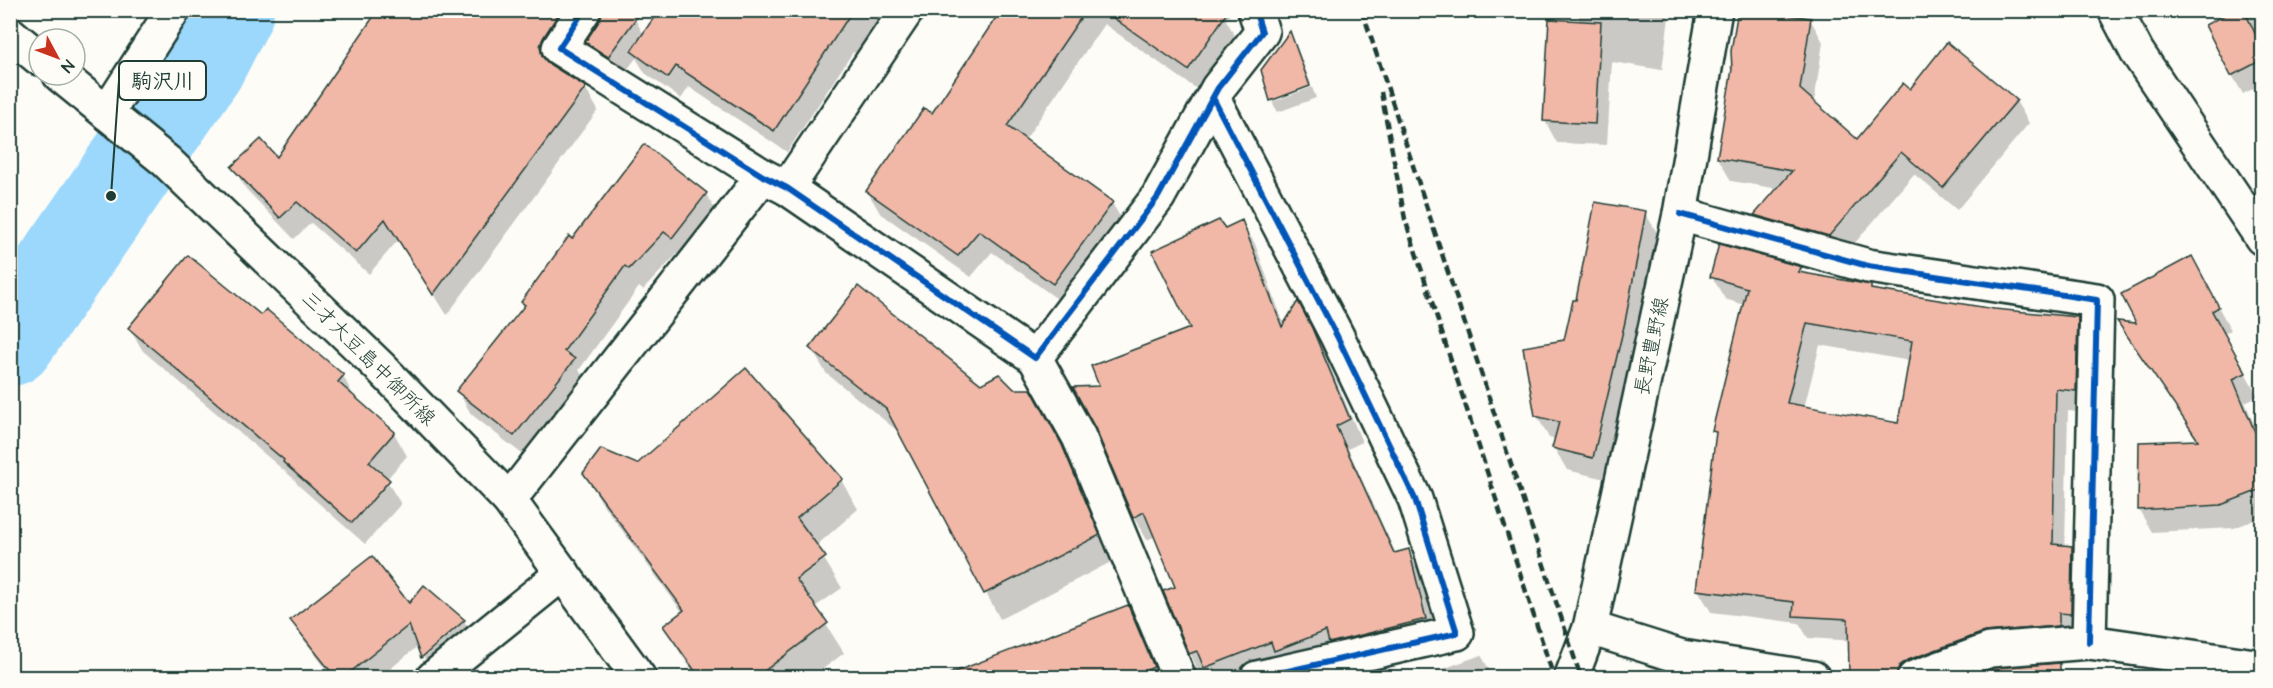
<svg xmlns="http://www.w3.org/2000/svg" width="2273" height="688" viewBox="0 0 2273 688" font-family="'Architects Daughter','Klee One',sans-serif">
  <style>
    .shadow { fill: #0003; fill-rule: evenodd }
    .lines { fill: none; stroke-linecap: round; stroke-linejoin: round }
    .river { stroke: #9bd8fc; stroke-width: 90 }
    .building { fill: #f1b8a8; stroke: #1f3d34; stroke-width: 1.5; fill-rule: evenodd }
    .minor-casing { stroke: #1f3d34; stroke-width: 38 }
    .tertiary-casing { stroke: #1f3d34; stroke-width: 38 }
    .secondary-casing { stroke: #1f3d34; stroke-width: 38 }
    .minor { stroke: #fdfcf7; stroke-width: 33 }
    .tertiary { stroke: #fdfcf7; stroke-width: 33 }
    .secondary { stroke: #fdfcf7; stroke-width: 33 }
    .rail { stroke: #1f3d34; stroke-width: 4.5; stroke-dasharray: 9 4.5; stroke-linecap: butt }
    .cycleway-casing { stroke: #fdfcf7; stroke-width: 10 }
    .cycleway { stroke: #0057b8; stroke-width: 6 }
    .labels { text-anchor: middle; stroke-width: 5; stroke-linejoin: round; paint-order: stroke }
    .street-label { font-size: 20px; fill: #1f3d34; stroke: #fdfcf7 }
    .leader { fill: none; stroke: #1f3d34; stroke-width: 2 }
    .callout-dot { fill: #1f3d34; stroke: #fdfcf7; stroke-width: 2 }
    .callout { fill: #fdfcf7; stroke: #1f3d34; stroke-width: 2 }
    .callout-label { font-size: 21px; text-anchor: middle; font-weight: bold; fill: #1f3d34 }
  </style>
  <rect width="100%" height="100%" fill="#fdfcf7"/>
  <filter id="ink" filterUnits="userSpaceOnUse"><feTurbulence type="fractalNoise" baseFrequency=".0167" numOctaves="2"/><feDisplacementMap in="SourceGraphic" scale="12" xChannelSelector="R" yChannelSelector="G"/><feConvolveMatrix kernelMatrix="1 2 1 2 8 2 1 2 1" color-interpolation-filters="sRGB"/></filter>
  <g filter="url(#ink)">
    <g class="shadow">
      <polygon points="379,10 623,10 635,19 644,35 661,10 901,10 867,61 853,52 787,152 689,87 681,99 645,73 636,58 621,78 600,64 587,42 601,20 603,15 598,13 555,60 553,68 585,88 598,110 447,315 399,239 369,274 311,223 294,239 246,189 233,167 277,159"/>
      <polygon points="1003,10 1233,10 1226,20 1237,39 1201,92 1104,24 1025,140 1112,203 1125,225 1067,306 992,252 971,277 880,213 867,191 932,115"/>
      <polygon points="1579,10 1670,10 1662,70 1612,62 1607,145 1557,143 1545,121 1579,22"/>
      <polygon points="1740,10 1805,10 1804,19 1810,19 1823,42 1814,103 1857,141 1910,91 2016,101 2029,123 1957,210 1914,174 1842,258 1769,238 1756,215 1779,189 1731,181 1718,158 1733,73 1730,68"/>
      <polygon points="2237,10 2262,10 2262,84 2243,94 2232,75"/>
      <polygon points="1290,33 1296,45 1311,84 1272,98 1272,101 1263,71"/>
      <polygon points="1312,87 1316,98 1278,112 1272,102"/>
      <polygon points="706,194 719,216 685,260 677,254 643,290 639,287 579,370 587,383 527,458 471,414 458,391 526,306 523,302 572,241"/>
      <polygon points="1645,213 1658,234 1637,344 1605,479 1567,470 1554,448 1556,440 1549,438 1537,416 1577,302"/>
      <polygon points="1242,222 1255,244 1284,325 1310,325 1324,352 1362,442 1348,449 1396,554 1408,551 1421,573 1438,641 1251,678 1202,678 1198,671 1165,592 1177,588 1156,536 1147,540 1134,518 1098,429 1101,387 1192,329 1225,230"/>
      <path d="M1720,246L1801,269L1805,275L1870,287L1873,291L1994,310L2077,318L2090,341L2088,413L2068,411L2065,547L2072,548L2085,570L2083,636L1992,639L1889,632L1888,643L1808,638L1799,623L1711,612L1698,590L1717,437L1713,430L1744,305L1725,299L1712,277ZM1820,345L1910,361L1899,425L1804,408Z"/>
      <polygon points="2204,281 2231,330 2224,334 2258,396 2245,402 2262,444 2262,517 2234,528 2152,532 2139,510 2198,442 2120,323 2138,324"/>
      <polygon points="262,317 343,376 356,400 394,433 407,456 386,480 401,504 365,544 298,485 294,479 143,351 129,328"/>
      <polygon points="811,348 981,386 1045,416 1076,472 1113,561 1000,619 900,433 826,373"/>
      <polygon points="637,466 841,480 858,509 816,546 842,588 815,607 844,653 811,678 698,678 682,656 665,626 683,613 602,503 585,473"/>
      <polygon points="409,606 464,621 476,641 434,677 418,646 379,678 333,678 304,640 292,620"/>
      <polygon points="1128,607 1141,629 1161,678 1021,678"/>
      <polygon points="1481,655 1494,678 1440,678 1437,671"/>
      <polygon points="2059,665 2066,678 1988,678"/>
    </g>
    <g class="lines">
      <polyline class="river" points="10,341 200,66 229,10"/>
    </g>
    <g class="building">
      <polygon points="378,10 561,10 543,38 540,46 542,56 549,64 586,87 433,295 385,219 356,253 297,202 280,218 231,167 261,139 277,157"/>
      <polygon points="603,10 642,10 608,57 585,42 600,20"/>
      <polygon points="659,10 853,10 774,131 676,66 668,78 631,51"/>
      <polygon points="1001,10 1086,10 1007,126 1113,202 1053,284 979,231 958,256 866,191 924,108 932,113"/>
      <polygon points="1102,10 1229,10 1188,70"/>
      <polygon points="1738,10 1789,10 1788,15 1811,18 1800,89 1857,139 1903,83 1910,89 1947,42 2017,100 1943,188 1901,152 1829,236 1754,215 1792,171 1717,158 1732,69 1731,51"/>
      <polygon points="2234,10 2244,10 2262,48 2262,60 2231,76 2205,25"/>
      <polygon points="1549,19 1601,22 1595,124 1543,121"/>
      <polygon points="1290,31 1310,86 1270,101 1261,70"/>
      <polygon points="644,144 707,193 672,238 664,232 629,269 625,266 564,351 575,359 514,436 456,391 525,305 521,302 569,236 572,239"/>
      <polygon points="1595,202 1646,211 1625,322 1593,458 1552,448 1559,422 1535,416 1523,347 1564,340 1573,300 1576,300"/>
      <polygon points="1219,220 1225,228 1242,220 1282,327 1298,301 1312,328 1350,419 1336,426 1394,553 1409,549 1426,619 1329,643 1326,631 1274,651 1271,642 1204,668 1197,651 1189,654 1163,591 1175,587 1144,512 1133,518 1096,430 1073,387 1099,386 1091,366 1190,328 1152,251"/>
      <path d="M1719,244L1802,267L1798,272L1871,285V289L1994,309L2078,317L2076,391L2056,389L2053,544L2072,546L2071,614L2059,613V626L1984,632L1908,660L1899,666L1896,678H1849L1848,619L1793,616L1794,602L1696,590L1716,432L1712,431L1747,288L1710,277ZM1807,323L1912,341L1898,423L1787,403Z"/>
      <polygon points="188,255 261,315 266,309 344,375 338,382 395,432 369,462 390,480 352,523 283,462 284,460 128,328"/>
      <polygon points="2192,256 2219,307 2212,311 2246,373 2233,379 2262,449 2262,489 2221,505 2138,510 2139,442 2198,440 2117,321 2136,323 2121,294"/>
      <polygon points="858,286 981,384 999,374 1014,389 1031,389 1062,445 1100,535 984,594 886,409 809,348"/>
      <polygon points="746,368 843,479 797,518 826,557 796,579 828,623 755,678 700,678 663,626 684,610 583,473 601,449 637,464"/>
      <polygon points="372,556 409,603 424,585 465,620 421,658 409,625 343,678 336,678 290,620"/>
      <polygon points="1128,605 1154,667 1128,678 949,678 949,674"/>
      <polygon points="2060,663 2060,678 1970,678 1994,668"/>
    </g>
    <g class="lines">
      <defs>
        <g id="minor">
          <polyline points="584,10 559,48 763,176 787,188 1035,358 1158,197 1218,88 1262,32 1255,10"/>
          <polyline points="1213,98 1337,336 1415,499 1457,633 1257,678"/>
          <polyline points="107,113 173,10"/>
          <polyline points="787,188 907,10"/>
          <polyline points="1680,214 1868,266 2097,300 2089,642"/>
          <polyline points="1035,358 1079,437 1179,678"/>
          <polyline points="509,500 763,176"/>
          <polyline points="1590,628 1682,657 1813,678"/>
          <polyline points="1914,678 1990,650 2089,642 2262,667"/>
        </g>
        <g id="tertiary">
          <polyline points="2115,10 2137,52 2262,238"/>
          <polyline points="433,678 563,573"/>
        </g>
        <g id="secondary">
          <polyline points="10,34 39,58"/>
          <polyline points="60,75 166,161 381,368 509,500 639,678"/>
          <polyline points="1571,678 1590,628 1680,214 1715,10"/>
        </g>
      </defs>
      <use href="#minor" class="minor-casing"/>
      <use href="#tertiary" class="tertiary-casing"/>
      <use href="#secondary" class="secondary-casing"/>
      <use href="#minor" class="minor"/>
      <use href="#tertiary" class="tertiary"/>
      <use href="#secondary" class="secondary"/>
      <g class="rail">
        <polyline points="1362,10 1581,678"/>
        <polyline points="1381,92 1405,219 1554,678"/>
      </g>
      <defs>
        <g id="cycleway">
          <polyline points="584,10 559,48 763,176 787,188 1035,358 1158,197 1218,88 1262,32 1255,10"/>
          <polyline points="1213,98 1337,336 1415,499 1457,633 1257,678"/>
          <polyline points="1680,214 1868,266 2097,300 2089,642"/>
        </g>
      </defs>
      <use href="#cycleway" class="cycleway-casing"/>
      <use href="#cycleway" class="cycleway"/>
    </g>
  </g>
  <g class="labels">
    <g class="street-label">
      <text transform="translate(1651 346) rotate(-78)" y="7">長野豊野線</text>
      <text transform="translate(369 358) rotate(45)" y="7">三才大豆島中御所線</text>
    </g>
  </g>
  <path class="leader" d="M111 196L119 80"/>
  <circle class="callout-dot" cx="111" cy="196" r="6"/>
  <rect class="callout" x="119" y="61" width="87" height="39" rx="6"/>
  <g class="callout-label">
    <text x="163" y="88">駒沢川</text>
  </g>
  <rect width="2273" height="688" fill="none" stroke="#fdfcf7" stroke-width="36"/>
  <rect x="18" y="18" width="2237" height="652" fill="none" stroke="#1f3d34" stroke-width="2" filter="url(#ink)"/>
  <g transform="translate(57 57) rotate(131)"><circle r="28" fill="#fdfcf7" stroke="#a4b0a9" stroke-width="1.5"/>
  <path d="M0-4.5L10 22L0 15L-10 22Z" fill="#c8321e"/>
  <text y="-9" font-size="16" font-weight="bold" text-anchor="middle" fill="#1f3d34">N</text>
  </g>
</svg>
